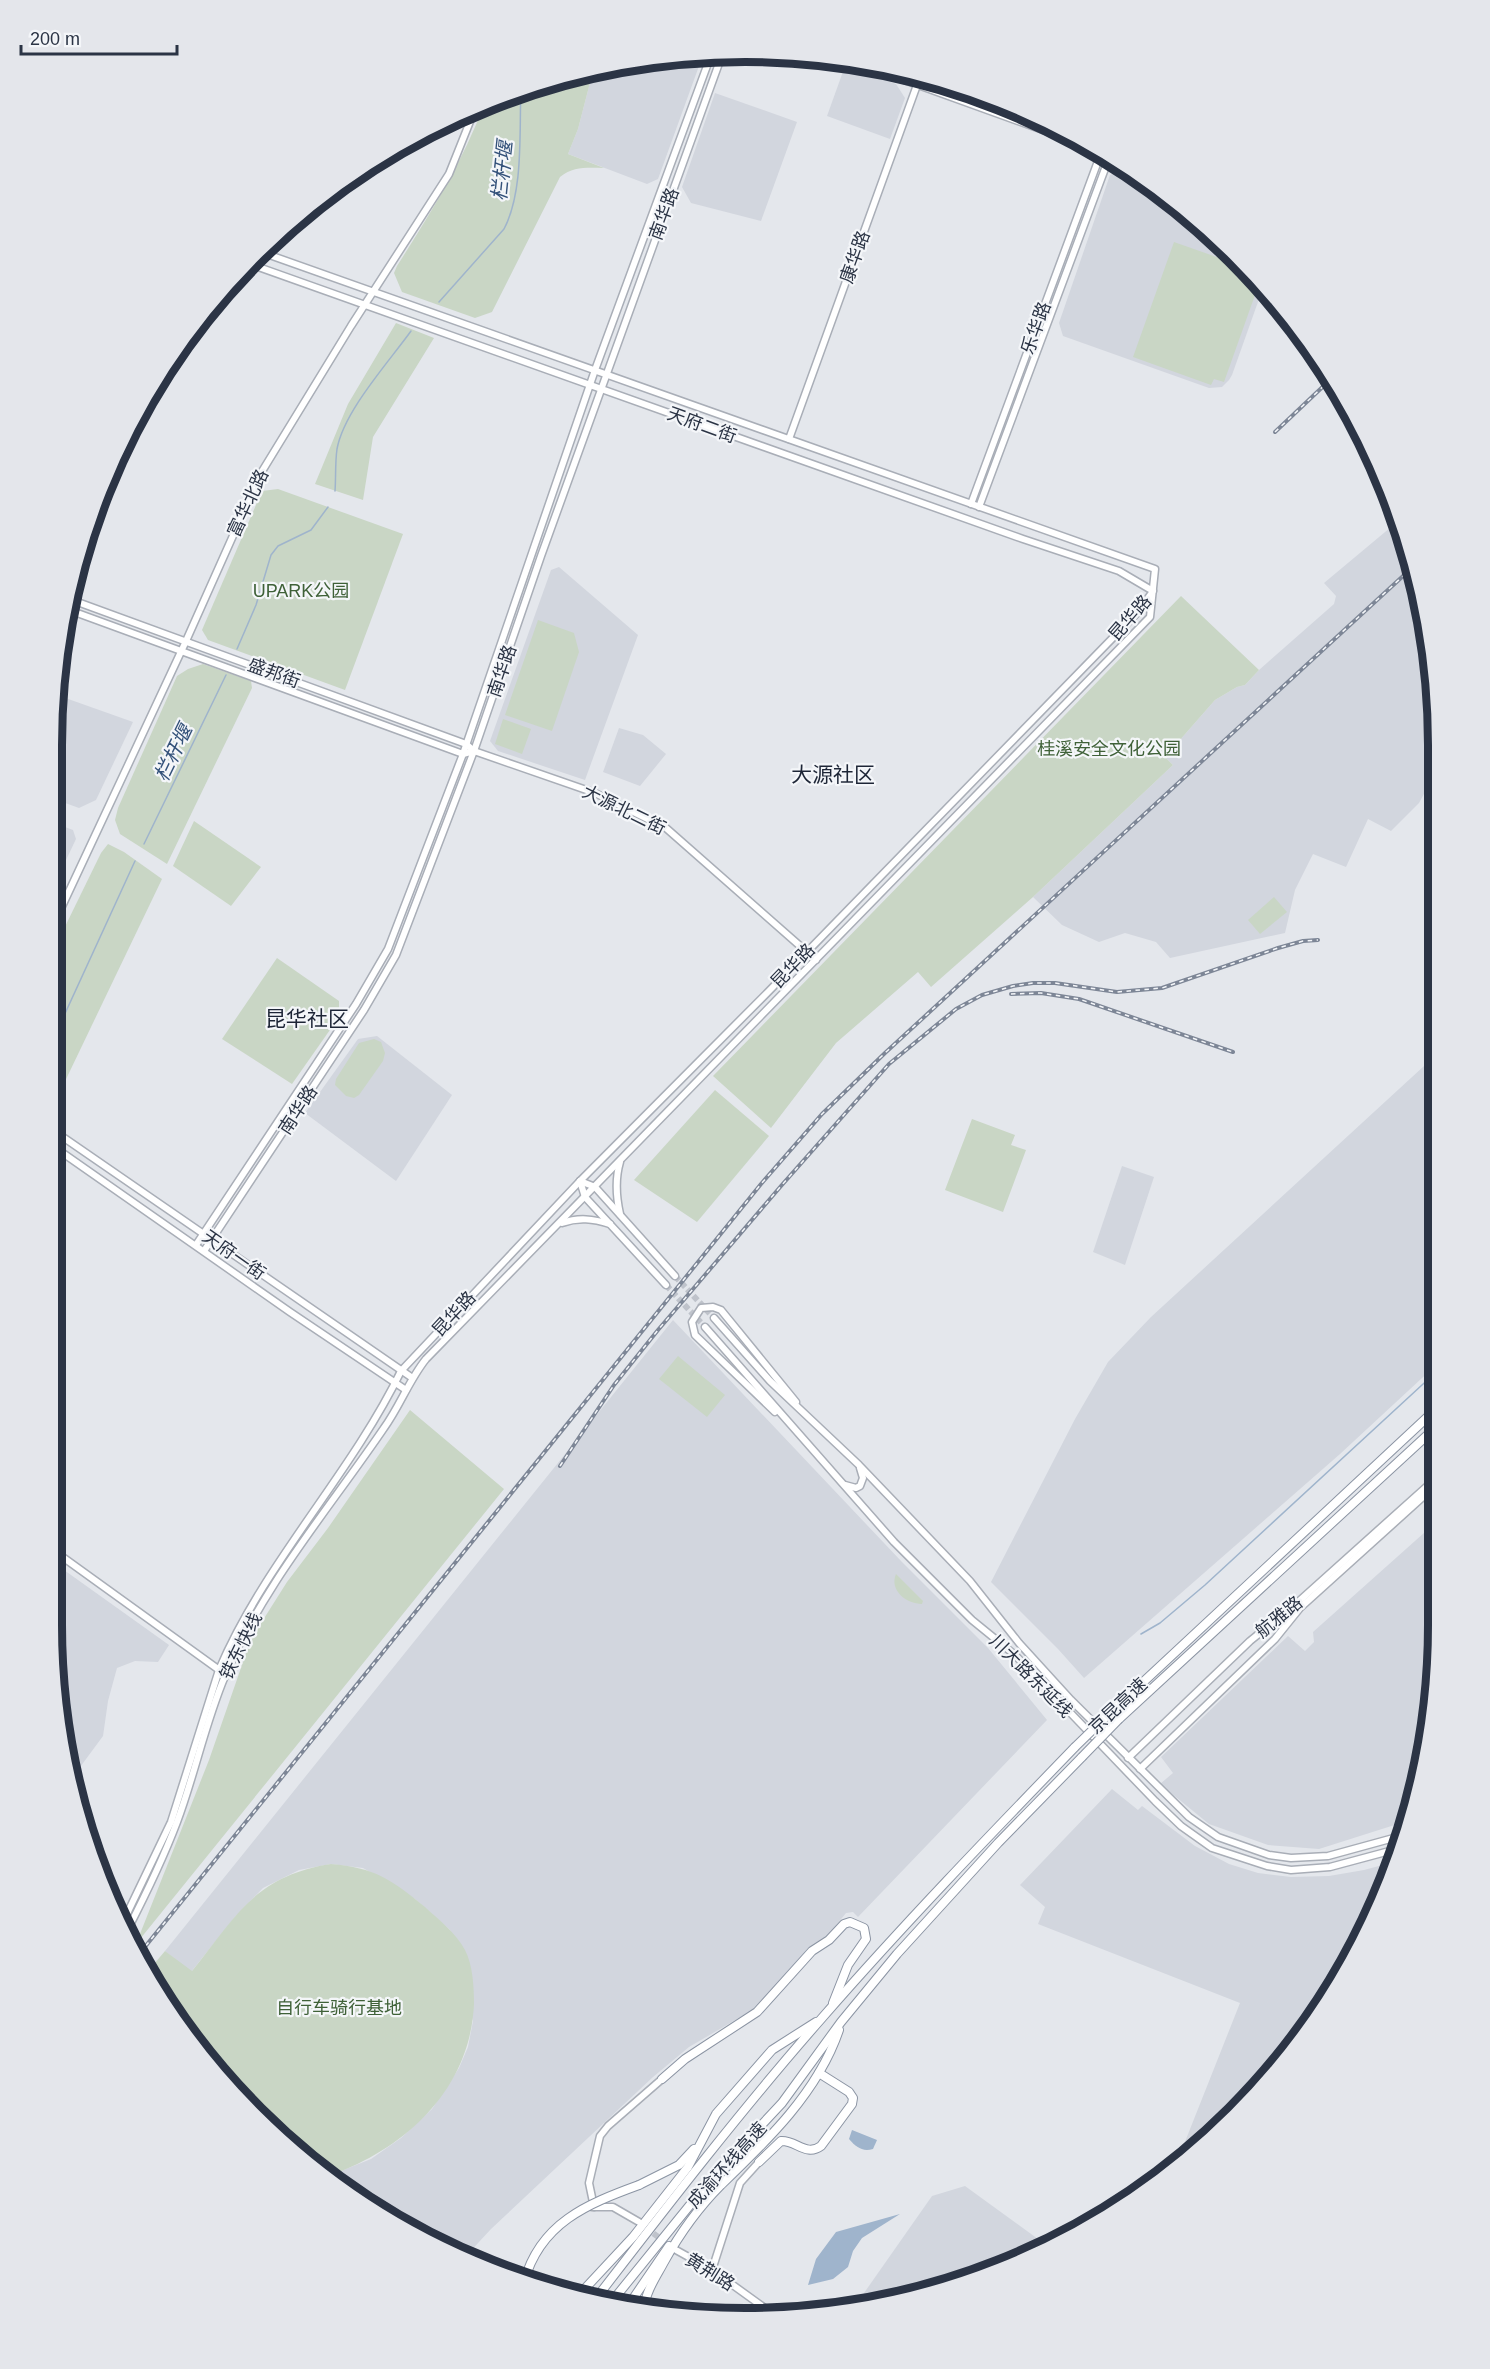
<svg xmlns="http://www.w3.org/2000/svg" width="1490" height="2369" viewBox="0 0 1490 2369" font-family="Arial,'Noto Sans SC',sans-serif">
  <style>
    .built { fill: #d2d6de }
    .green { fill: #c9d6c5 }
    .water { fill: #9fb4cc }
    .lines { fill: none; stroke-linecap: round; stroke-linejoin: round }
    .stream { stroke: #9fb4cc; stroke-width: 1.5 }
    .secondary-tunnel { stroke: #bfc3cb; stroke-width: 6; stroke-dasharray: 6 3; stroke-linecap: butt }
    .secondary-casing { stroke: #a9aeb7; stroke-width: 9 }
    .highway-casing { stroke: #8b94a3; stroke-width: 10 }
    .secondary { stroke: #fff; stroke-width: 6 }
    .highway { stroke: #fff; stroke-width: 8 }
    .rail-casing { stroke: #7d8696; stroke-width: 4 }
    .rail { stroke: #f4f6f9; stroke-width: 1.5; stroke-dasharray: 4.5; stroke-linecap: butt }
    .highway-bridge-casing { stroke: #8b94a3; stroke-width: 10; stroke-linecap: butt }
    .highway-bridge { stroke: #fff; stroke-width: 8 }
    .labels { text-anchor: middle; stroke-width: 4.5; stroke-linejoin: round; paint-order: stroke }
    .street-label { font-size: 18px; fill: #2b3445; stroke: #f4f6f9 }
    .park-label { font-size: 18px; fill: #3f6138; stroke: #f4f6f9 }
    .water-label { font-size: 20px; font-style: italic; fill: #34527a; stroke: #f4f6f9 }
    .quarter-label { font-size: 21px; fill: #1d2536; stroke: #f4f6f9 }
    .rim { fill: none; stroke: #2b3445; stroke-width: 8 }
  </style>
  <rect width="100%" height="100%" fill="#e4e7ec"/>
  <g class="built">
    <polygon points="703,55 658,179 647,184 568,154 578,129 593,71 655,57"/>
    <polygon points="845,66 896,84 905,98 890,139 827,116"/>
    <polygon points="715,93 797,122 761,221 691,203 682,187"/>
    <polygon points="1120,171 1142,179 1168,195 1264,285 1232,375 1229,380 1222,387 1209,388 1063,336 1059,323 1110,175"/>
    <polygon points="1397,522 1415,565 1437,699 1437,770 1419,803 1391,831 1368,819 1346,867 1313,854 1295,890 1285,933 1170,958 1156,942 1125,933 1099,942 1062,925 1033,897 1173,765 1165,757 1215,700 1237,687 1245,685 1259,670 1334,604 1336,596 1324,583"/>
    <polygon points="559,567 638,635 585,780 498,751 490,741 551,570"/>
    <polygon points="57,695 133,722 96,800 79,808 57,800"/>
    <polygon points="619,728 643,735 666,754 640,786 603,772"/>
    <polygon points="57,824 73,830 76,839 57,879"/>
    <polygon points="377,1036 452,1095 396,1181 305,1113 358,1039"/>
    <polygon points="1436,1055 1435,1366 1340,1454 1084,1678 1058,1649 991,1582 1075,1419 1108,1362 1151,1317"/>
    <polygon points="1122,1166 1154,1177 1125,1265 1093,1252"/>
    <polygon points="673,1320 902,1562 988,1648 1047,1720 858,1917 853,1912 846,1913 824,1940 807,1949 761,2005 689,2047 653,2077 491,2229 466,2256 398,2225 326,2177 371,2159 401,2138 432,2109 459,2068 468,2047 473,2021 450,1930 415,1899 363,1868 331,1864 299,1870 263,1888 235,1917 191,1972 165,1951"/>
    <polygon points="1434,1524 1433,1714 1404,1822 1319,1849 1268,1845 1209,1824 1160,1784 1173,1773 1161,1757 1288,1636 1305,1651 1314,1642 1313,1632"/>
    <polygon points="57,1565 169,1645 158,1662 135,1661 117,1668 108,1701 103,1736 72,1778 57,1715"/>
    <polygon points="1112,1789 1138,1810 1142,1806 1195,1846 1229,1864 1258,1873 1291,1877 1329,1876 1364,1870 1394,1862 1386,1889 1295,2047 1203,2146 1175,2167 1240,2003 1038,1924 1045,1907 1020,1885"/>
    <polygon points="965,2186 1049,2247 925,2294 857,2303 932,2196"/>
  </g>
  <g class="green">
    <path d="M593,71L578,129L568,154L604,168C587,168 574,166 560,177L492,312L475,318L402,292L394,273L397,266C430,214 462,163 484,105L522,88Z"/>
    <polygon points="1174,242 1245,267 1260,281 1224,382 1214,379 1211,385 1133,357"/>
    <polygon points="396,323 434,338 373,437 363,500 315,484 348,404"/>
    <polygon points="278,489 403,534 345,690 208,640 202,630 262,491"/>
    <polygon points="1181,596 1259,670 1245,685 1237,687 1215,700 1165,757 1173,765 1033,897 931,987 918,972 836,1043 771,1128 713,1076"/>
    <polygon points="538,620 574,633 579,652 552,731 505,715"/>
    <polygon points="203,664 251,681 252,688 167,864 120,834 115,820 118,808 177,676 188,669"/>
    <polygon points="503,719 531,729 522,754 495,744"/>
    <polygon points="194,821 261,867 231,906 173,866"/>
    <polygon points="108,844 124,852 162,879 57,1098 57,943 101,853"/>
    <polygon points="1274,897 1287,912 1260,934 1248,920"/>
    <polygon points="277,958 339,1001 339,1017 292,1084 222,1039"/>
    <polygon points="374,1039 381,1042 385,1053 383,1061 359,1095 354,1098 346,1096 335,1085 336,1079 359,1043"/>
    <polygon points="715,1090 769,1136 697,1222 634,1180"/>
    <polygon points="972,1119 1015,1135 1011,1145 1026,1150 1003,1212 945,1190"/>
    <polygon points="678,1356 725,1395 707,1417 659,1379"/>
    <polygon points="410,1410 504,1489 136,1944 209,1760 251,1639 287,1582 328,1528"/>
    <path d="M896,1574L923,1601L922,1604C906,1604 889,1590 896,1574Z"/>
    <path d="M331,1864C375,1868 391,1879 425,1907C439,1920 456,1933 465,1950C473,1965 474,1988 474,2004C470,2091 404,2150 326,2177L254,2114L168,2010L149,1970L165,1951L192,1971C236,1916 255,1876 331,1864Z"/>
  </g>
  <g class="water">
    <path d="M852,2130L877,2140L873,2149C862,2152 856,2147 849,2139Z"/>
    <polygon points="900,2214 862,2238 853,2251 848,2267 833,2279 808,2285 816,2259 836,2232"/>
  </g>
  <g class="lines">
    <g class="stream">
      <path d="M439,302L504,229C524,191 519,131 521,88"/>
      <path d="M335,491C336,478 335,463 337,449C344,411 388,363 411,331"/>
      <polyline points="237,649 256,605 271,555 278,546 311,530 328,507"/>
      <polyline points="144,844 226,675"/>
      <polyline points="57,1031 135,861"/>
      <polyline points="1141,1634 1160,1623 1205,1585 1435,1373"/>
    </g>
    <g class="secondary-tunnel">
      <polyline points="675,1276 714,1318"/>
      <polyline points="666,1285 705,1327"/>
      <polyline points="646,2228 672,2247"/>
    </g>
    <defs>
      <g id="secondary">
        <polyline points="857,63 1093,148"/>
        <polyline points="902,71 1061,128"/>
        <polyline points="250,264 1023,539 1119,571 1153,591"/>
        <polyline points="789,439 921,74"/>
        <polyline points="971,504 1101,153"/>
        <polyline points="979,507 1109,158"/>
        <polyline points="72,600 466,744 474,751"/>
        <polyline points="69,610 463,754 474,751 595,793 666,828 816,960"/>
        <polyline points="57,917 186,641 261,473 351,326 449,174 475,109"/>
        <polyline points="57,1133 411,1377"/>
        <polyline points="57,1149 290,1312 406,1390"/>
        <path d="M620,1162C615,1179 616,1196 620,1214"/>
        <polyline points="580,1181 585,1197 666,1285"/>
        <polyline points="580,1181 595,1187 675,1276"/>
        <path d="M562,1223C579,1217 593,1219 610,1224"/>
        <polyline points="196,1245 356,1004 388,949 463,754 595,370 711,55"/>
        <polyline points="204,1251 364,1010 396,955 474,751 541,556 722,55"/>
        <polyline points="714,1318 770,1381 859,1465 970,1581 1019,1643 1071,1700 1189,1817 1218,1837 1269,1855 1291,1858 1328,1856 1401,1836"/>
        <polyline points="705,1327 894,1542 972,1620 1015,1655 1155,1801 1181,1826 1212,1848 1267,1866 1291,1870 1330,1867 1397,1849"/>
        <polyline points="775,1412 695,1335 692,1322 701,1308 713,1307 721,1310 796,1402"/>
        <polyline points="845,1485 856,1488 860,1486 863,1478 860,1468"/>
        <polyline points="57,1553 222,1672"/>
        <polyline points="1128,1758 1250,1641 1298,1602 1434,1480"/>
        <polyline points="1140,1769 1275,1639 1300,1608 1434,1487"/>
        <path d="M124,1920L171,1822L219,1670C265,1562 350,1476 401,1371L580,1181L769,991L1138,612L1151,594"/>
        <path d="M128,1929C146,1894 163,1859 177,1822C195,1774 205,1723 225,1676C263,1585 329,1509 384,1428C400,1406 409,1380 426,1359L1150,617L1155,569L261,252"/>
        <polyline points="592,2207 613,2207 639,2222"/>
        <polyline points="594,2207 589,2183 600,2136 608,2126 662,2079"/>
        <polyline points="676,2250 712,2270 773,2314"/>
        <polyline points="712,2270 740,2183 759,2162"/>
      </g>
      <g id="highway">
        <polyline points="1111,1712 1434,1411"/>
        <polyline points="1119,1719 1434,1429"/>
        <polyline points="662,2079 685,2059 757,2012 812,1951 829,1940 844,1924 850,1922 864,1928 866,1939 848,1965 833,2003"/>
        <path d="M759,2162L781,2141C796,2140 806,2157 821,2146L852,2104L853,2098L849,2092L819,2073"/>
        <polyline points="639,2185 679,2165 694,2149"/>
        <polyline points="578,2296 633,2237 688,2167 716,2114 772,2050 816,2022"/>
        <path d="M594,2301C668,2205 742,2109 822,2018C903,1925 989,1836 1075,1747"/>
        <polyline points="609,2305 711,2179 782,2103 841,2022 897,1954 998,1843 1082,1757"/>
        <polyline points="628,2306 669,2246"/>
        <path d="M644,2308C646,2291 656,2277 664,2262C679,2235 699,2207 721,2185C767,2141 818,2092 839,2030"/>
      </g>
    </defs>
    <use href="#secondary" class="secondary-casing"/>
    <use href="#highway" class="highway-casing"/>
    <use href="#secondary" class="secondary"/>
    <use href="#highway" class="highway"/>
    <defs>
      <g id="rail">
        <polyline points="1275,432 1332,378"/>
        <polyline points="1011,994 1041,993 1079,999 1233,1052"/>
        <polyline points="560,1466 614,1385 658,1330 781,1186 889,1064 956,1009 982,995 1013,986 1033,983 1055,983 1117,992 1162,988 1278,948 1303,941 1318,940"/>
        <polyline points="140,1953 761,1184 822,1114 885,1053 1415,565"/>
      </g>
    </defs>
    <use href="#rail" class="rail-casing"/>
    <use href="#rail" class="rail"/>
    <defs>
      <g id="highway-bridge">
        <polyline points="1075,1747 1111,1712"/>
        <polyline points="1082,1757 1119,1719"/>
        <path d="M524,2282C540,2223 587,2204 639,2185"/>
      </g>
    </defs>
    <use href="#highway-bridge" class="highway-bridge-casing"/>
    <use href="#highway-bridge" class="highway-bridge"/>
  </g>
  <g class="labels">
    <g class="street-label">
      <text transform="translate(664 214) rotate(-70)" y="6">南华路</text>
      <text transform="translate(855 257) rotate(-70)" y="6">康华路</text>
      <text transform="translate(1036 328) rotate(-70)" y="6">乐华路</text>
      <text transform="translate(702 425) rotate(20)" y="6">天府二街</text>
      <text transform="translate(248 503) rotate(-65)" y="6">富华北路</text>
      <text transform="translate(1130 618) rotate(-49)" y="6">昆华路</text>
      <text transform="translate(502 671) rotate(-71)" y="6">南华路</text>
      <text transform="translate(274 673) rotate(20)" y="6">盛邦街</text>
      <text transform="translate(624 810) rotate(26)" y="6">大源北二街</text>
      <text transform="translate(793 966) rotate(-46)" y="6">昆华路</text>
      <text transform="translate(298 1110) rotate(-57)" y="6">南华路</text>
      <text transform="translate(234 1255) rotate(35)" y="6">天府一街</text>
      <text transform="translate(454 1314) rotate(-47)" y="6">昆华路</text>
      <text transform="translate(1279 1617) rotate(-39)" y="6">航雅路</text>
      <text transform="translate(241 1646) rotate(-64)" y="6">铁东快线</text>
      <text transform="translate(1031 1676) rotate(45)" y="6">川大路东延线</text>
      <text transform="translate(1118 1706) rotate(-43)" y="6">京昆高速</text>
      <text transform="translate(727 2165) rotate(-48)" y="6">成渝环线高速</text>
      <text transform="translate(710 2272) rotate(32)" y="6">黄荆路</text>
    </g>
    <g class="park-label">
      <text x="301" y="597">UPARK公园</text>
      <text x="1109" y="755">桂溪安全文化公园</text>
      <text x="339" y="2014">自行车骑行基地</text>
    </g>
    <g class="water-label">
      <text transform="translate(502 171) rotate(-84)" y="7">栏杆堰</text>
      <text transform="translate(173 753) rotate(-64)" y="7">栏杆堰</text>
    </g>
    <g class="quarter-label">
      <text x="833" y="782">大源社区</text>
      <text x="307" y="1026">昆华社区</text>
    </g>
  </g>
  <path d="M0 0H1490V2369H0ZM745 62H745A683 683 0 0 1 1428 745V1625A683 683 0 0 1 745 2308H745A683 683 0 0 1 62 1625V745A683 683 0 0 1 745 62Z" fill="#e4e6eb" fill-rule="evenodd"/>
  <path class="rim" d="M745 62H745A683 683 0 0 1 1428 745V1625A683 683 0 0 1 745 2308H745A683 683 0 0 1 62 1625V745A683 683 0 0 1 745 62Z"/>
  <path d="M21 45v9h156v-9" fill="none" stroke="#2b3445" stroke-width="3"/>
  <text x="30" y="45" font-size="18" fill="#2b3445" stroke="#f4f6f9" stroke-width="4.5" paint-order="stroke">200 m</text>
</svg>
